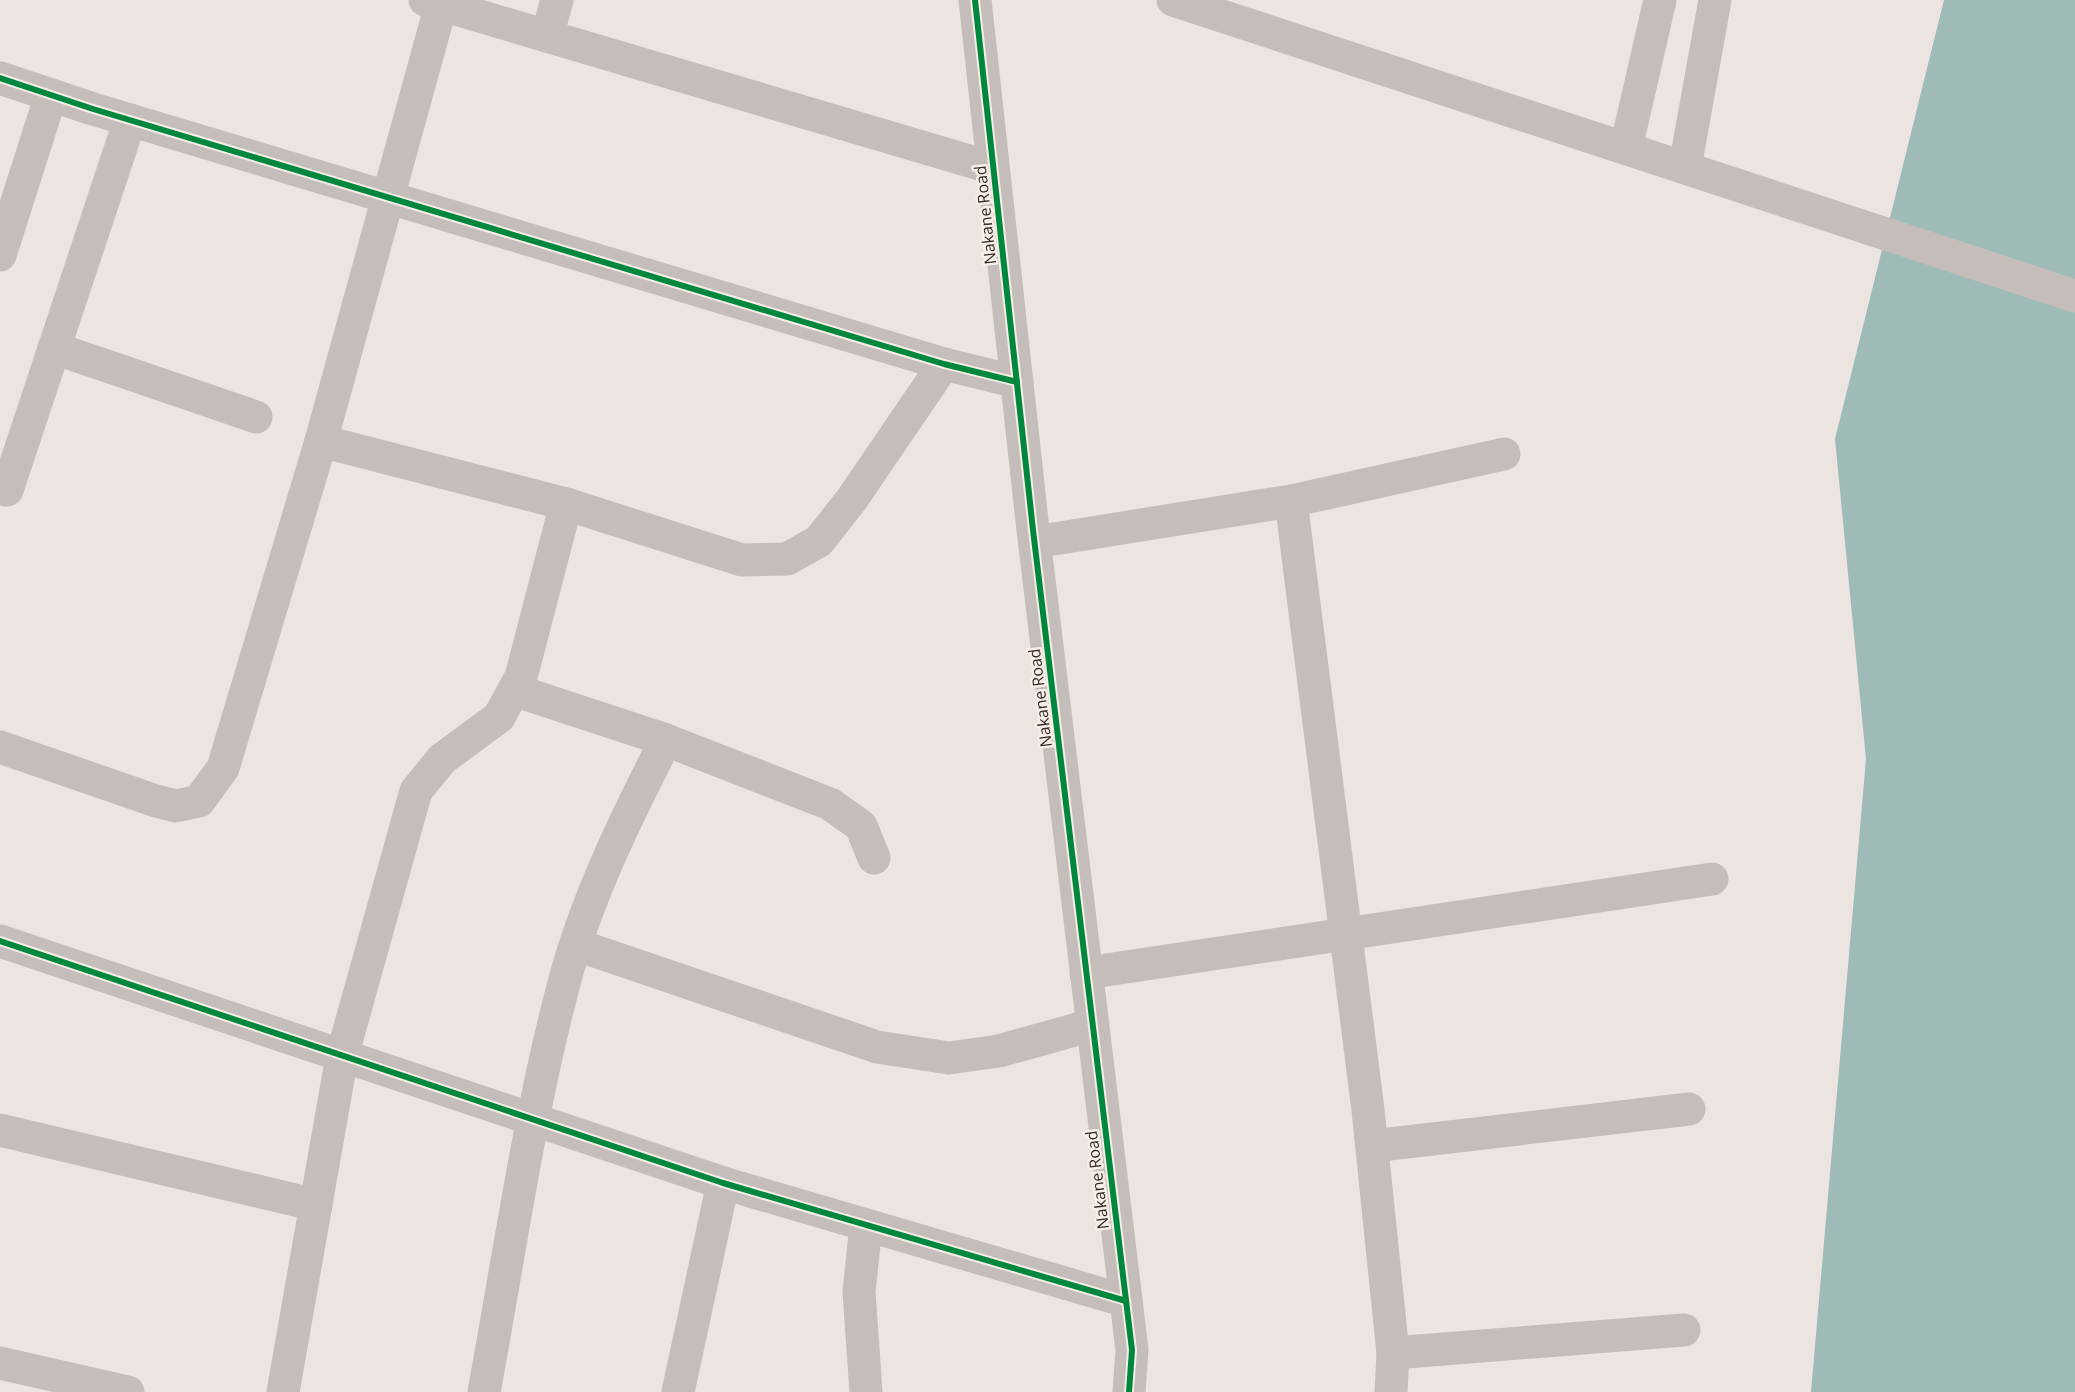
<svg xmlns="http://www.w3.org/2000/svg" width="2075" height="1392" viewBox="0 0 2075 1392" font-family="'Open Sans',sans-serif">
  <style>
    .water { fill: #9fbbb7 }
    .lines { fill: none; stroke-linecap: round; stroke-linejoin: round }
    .minor { stroke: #c4bdb9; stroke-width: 33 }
    .cycleway-casing { stroke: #f7eee7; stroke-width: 10 }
    .cycleway { stroke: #00873e; stroke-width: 6 }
    .labels { text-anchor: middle; stroke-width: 5; stroke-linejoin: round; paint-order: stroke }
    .street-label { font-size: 16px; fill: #332a28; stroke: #f7eee7 }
  </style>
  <rect width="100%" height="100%" fill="#ebe4e0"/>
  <polygon class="water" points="1944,0 2075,0 2075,1392 1811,1392 1866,759 1835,439"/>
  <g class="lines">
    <g class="minor">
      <polyline points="425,0 993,168"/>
      <polyline points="975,0 1033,530 1132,1350 1129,1392"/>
      <polyline points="1173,0 2075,296"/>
      <polyline points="547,36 557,0"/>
      <polyline points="0,78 93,109 944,364 1017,382"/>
      <polyline points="1626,148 1660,0"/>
      <polyline points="1685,167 1715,0"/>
      <polyline points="0,255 51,95"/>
      <polyline points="54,348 256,417"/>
      <polyline points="321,441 566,504 742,560 787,559 819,541 852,499 944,364"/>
      <polyline points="7,490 130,120"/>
      <polyline points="1291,501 1368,1110 1393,1353 1391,1392"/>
      <polyline points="1035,542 1291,501 1504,454"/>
      <polyline points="514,690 666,740 830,804 861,826 874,858"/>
      <polyline points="0,747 156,801 176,806 199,801 223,768 321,441 441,5"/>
      <polyline points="0,941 723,1183 1126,1301"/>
      <polyline points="577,945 877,1047 949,1058 999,1051 1092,1025"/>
      <polyline points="1086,973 1712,879"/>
      <polyline points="0,1130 316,1205"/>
      <polyline points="1372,1146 1689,1109"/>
      <polyline points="1393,1353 1684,1330"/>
      <polyline points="0,1363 128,1392"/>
      <polyline points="283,1392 342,1056 416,791 442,759 499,717 521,677 566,504"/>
      <path d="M484,1392C509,1257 528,1120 563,987C585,901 626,818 666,740"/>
      <polyline points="678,1392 723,1183"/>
      <polyline points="866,1392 859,1292 866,1225"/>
    </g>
    <defs>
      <g id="cycleway">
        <polyline points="975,0 1033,530 1132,1350 1129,1392"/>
        <polyline points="0,78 93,109 944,364 1017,382"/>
        <polyline points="0,941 723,1183 1126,1301"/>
      </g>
    </defs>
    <use href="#cycleway" class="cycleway-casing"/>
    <use href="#cycleway" class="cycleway"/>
  </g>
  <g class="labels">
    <g class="street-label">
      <text transform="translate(985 215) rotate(-96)" y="6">Nakane Road</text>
      <text transform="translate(1040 698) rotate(-97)" y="6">Nakane Road</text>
      <text transform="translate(1097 1180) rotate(-97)" y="6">Nakane Road</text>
    </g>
  </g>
</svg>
